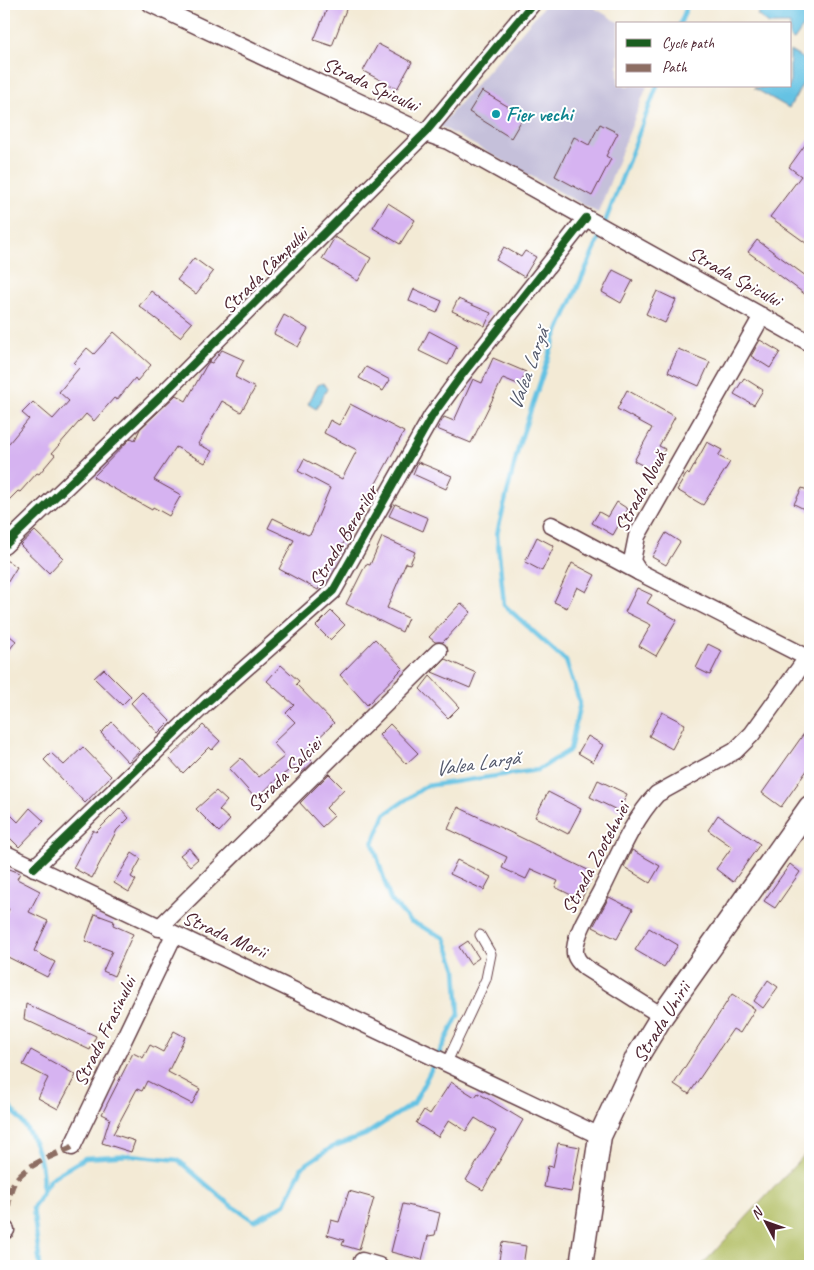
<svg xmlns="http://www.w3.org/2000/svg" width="814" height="1270" viewBox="0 0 814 1270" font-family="Caveat,sans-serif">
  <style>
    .industrial { fill: #c5c0da }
    .green { fill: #afbb5d; stroke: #7c6d44 }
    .water { fill: #65c2e3; stroke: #587087 }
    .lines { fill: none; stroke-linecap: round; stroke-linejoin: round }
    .stream { stroke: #65c2e3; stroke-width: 4.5 }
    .building { fill: #d6b3f1 }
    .lane-casing { stroke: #633d44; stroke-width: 11 }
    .street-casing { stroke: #633d44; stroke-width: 19 }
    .secondary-casing { stroke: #633d44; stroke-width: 25 }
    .lane { stroke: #fff; stroke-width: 9 }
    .street { stroke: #fff; stroke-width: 16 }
    .secondary { stroke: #fff; stroke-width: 22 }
    .quiet { stroke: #8d6e63; stroke-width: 6; stroke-dasharray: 12 6; stroke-linecap: butt }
    .cycleway-casing { stroke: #fff; stroke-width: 11 }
    .cycleway { stroke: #1b5e20; stroke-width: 8 }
    .culture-dot { fill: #0f9aa8; stroke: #fff; stroke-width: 2 }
    .labels { text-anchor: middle; stroke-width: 4; stroke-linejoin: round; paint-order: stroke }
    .street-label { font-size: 20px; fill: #4a1f2b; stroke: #fff }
    .culture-label { font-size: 20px; font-weight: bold; fill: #0d838f; stroke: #fff; text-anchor: start }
    .water-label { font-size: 21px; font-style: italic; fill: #53586b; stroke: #fff }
  </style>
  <rect width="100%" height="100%" fill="#fff"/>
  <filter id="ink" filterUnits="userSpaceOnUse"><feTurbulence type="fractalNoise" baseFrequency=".02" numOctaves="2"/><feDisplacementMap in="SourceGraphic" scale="10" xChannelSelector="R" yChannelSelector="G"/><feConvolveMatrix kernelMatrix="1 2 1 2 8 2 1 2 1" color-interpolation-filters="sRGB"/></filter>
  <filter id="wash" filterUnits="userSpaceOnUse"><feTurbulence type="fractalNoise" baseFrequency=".0096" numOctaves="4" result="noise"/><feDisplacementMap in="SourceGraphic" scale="20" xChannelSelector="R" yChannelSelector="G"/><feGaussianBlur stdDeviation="1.12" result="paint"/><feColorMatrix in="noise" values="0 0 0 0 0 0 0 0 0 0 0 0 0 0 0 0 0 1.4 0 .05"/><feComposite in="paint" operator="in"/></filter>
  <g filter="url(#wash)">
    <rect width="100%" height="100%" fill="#f3ead5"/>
    <polygon class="industrial" points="546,4 588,4 621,24 618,24 618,86 647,86 598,213 440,126"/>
    <polygon class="green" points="810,1149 810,1266 701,1266"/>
    <g class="water">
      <polygon points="765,4 810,4 810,17 794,40 790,38 790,24 769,24 757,15"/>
      <polygon points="790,51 810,63 810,71 789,108 754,88 790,86"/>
      <polygon points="323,383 327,389 316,409 308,404 318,385"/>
    </g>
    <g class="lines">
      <g class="stream">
        <polyline points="680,24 688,4"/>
        <polyline points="438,1055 459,1014 456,969 445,938 410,921 390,899 373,843 385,814 426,786 538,770 570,750 580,703 566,661 504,605 497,534 519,445 555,338 596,246 657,86"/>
        <path d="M4,1101C28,1125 46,1155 42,1190"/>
        <polyline points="40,1266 33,1208 50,1179 85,1158 131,1155 178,1160 229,1204 254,1221 285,1204 302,1167 332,1147 365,1135 414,1103 435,1062"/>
      </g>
    </g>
    <g id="blocks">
      <g class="building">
        <polygon points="329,4 337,4 347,7 332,46 314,40"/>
        <polygon points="378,44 412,62 397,89 363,71"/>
        <polygon points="482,91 524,116 511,138 469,112"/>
        <polygon points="600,124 618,133 606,156 611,159 592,196 555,176 574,137 589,145"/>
        <polygon points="810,138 810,246 770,217 801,176 789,167"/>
        <polygon points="388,203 415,220 400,244 373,228"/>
        <polygon points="335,237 371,258 358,281 322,259"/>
        <polygon points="757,240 810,279 810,298 748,252"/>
        <polygon points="504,247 521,257 525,251 536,257 524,277 496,260"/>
        <polygon points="194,258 213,272 196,294 177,280"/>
        <polygon points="613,270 633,280 621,303 602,292"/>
        <polygon points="414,289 442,301 437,313 409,301"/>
        <polygon points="151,291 192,323 180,337 139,306"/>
        <polygon points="657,291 676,300 665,323 646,314"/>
        <polygon points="458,299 491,313 485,326 452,311"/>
        <polygon points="284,315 308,329 298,347 274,334"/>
        <polygon points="429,331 457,346 448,365 419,351"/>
        <polygon points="114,332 151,365 137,381 135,378 117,400 114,398 94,421 86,414 52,453 55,455 39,474 37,473 20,492 18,491 4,505 4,449 29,419 22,413 33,402 53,419 69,401 59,392 79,368 74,363 87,348 94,354"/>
        <polygon points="760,340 780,352 770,368 751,356"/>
        <polygon points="678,349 710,362 699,386 668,372"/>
        <polygon points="222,350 244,360 235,377 255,388 241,412 222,401 198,444 212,451 205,463 176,447 154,480 181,495 169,516 153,507 152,510 93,477 131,438 135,440 140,429 176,395 186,401 206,366 209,362 212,363"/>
        <polygon points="493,358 526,372 520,385 503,378 471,443 437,429 444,417 454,421 473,379 482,383"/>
        <polygon points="366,367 390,380 383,391 359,378"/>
        <polygon points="744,378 763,390 754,405 734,394"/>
        <polygon points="627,390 675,417 659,446 665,449 654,471 634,461 652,428 617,409"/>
        <polygon points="350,404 404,432 318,590 279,569 294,540 268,528 273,518 308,535 311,533 330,488 298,471 304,459 342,479 357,450 324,433 330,420 339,425"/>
        <polygon points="707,442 722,450 718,456 730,462 703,505 677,490 687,473 689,475"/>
        <polygon points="418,462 452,476 446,489 413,474"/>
        <polygon points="802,488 810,491 810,512 794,504"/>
        <polygon points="617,502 628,509 613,535 592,523 599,512 608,517"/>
        <polygon points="395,504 428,518 423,531 389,516"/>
        <polygon points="35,531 63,558 49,573 20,545"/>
        <polygon points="666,533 680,542 666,565 652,557"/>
        <polygon points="382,537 415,552 410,564 406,563 387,608 408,618 402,632 346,604 366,564 370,565"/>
        <polygon points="537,537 554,546 542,571 525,562"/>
        <polygon points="4,559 17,567 4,588"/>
        <polygon points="572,563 595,575 586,592 577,587 567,608 554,602"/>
        <polygon points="637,588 652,595 647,603 677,620 656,656 639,646 651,625 625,612"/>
        <polygon points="461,603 471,612 443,642 435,642 429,637"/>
        <polygon points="331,611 345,625 330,640 316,626"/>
        <polygon points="4,631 16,641 4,657"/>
        <polygon points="375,639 403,668 367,705 340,675"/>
        <polygon points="708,644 722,651 710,675 696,668"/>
        <polygon points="445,659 476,673 470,688 432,672"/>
        <polygon points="281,665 299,681 296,684 334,723 304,752 313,762 301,773 295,766 277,779 256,799 229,769 241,758 259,777 285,756 273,743 295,722 286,713 294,705 267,681"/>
        <polygon points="104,669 131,696 122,705 94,678"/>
        <polygon points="430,676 459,707 448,718 420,689"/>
        <polygon points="142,692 170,721 158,733 131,703"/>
        <polygon points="662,712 685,724 672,749 649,736"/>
        <polygon points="112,722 140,751 128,762 101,733"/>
        <polygon points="390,724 418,753 406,764 379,735"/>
        <polygon points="203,725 220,741 212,750 209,747 183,773 169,758"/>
        <polygon points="810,725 810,766 781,807 762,793"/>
        <polygon points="588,736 603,745 593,762 578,753"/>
        <polygon points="83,747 111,776 85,803 44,760 51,753 64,765"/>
        <polygon points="329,774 344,789 326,808 334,816 322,827 300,803"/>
        <polygon points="598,780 627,794 619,811 590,797"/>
        <polygon points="216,791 227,801 219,810 230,820 219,832 196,809"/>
        <polygon points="548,792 581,809 568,834 535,817"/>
        <polygon points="458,807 594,873 581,900 555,887 558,881 531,869 526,879 502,868 507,857 448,829"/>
        <polygon points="4,808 18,822 30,808 44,821 19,847 7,835 4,835"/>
        <polygon points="120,808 129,818 117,830 92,878 73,868 93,830 96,832"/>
        <polygon points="718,815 760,844 733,882 716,869 732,847 708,830"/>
        <polygon points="189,848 198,859 190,866 180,855"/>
        <polygon points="632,850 660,866 650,883 624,867"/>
        <polygon points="132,853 141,859 131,877 136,880 129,892 114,883"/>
        <polygon points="457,860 491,877 484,890 450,874"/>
        <polygon points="790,864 800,872 775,908 764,901"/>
        <polygon points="7,868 20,873 17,879 40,891 29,912 48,921 34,951 55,962 47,977 4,955 4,919 9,909 4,906 4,875"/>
        <polygon points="609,897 633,909 617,939 593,927"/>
        <polygon points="95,914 114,921 113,925 133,934 114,976 103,971 112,951 85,941"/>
        <polygon points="649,928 678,945 664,967 635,950"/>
        <polygon points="468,941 479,958 470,964 459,947"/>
        <polygon points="768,980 778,987 763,1008 754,1001"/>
        <polygon points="732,994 755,1009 740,1033 733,1029 689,1094 674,1084"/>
        <polygon points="26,1004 96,1036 90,1050 24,1019"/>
        <polygon points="174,1031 185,1037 168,1072 200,1089 192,1104 147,1081 142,1091 137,1089 113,1134 135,1141 131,1152 102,1143 110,1118 102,1114 133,1053 143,1058 150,1045 163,1052"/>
        <polygon points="31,1050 76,1075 58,1109 38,1098 48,1078 23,1065"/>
        <polygon points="451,1082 475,1097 478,1093 523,1120 483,1190 466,1180 496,1131 475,1118 466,1131 449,1120 438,1137 416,1123 424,1110 430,1114"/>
        <polygon points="558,1143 580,1147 571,1192 544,1187 548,1166 553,1167"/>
        <polygon points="349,1191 374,1198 359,1250 342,1245 344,1240 327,1235 331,1220 339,1222"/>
        <polygon points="403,1204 440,1213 435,1235 428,1236 422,1260 391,1252"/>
        <polygon points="502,1242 526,1246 523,1266 498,1266"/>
      </g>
    </g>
  </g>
  <g filter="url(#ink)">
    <use href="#blocks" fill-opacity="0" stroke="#633d44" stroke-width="1"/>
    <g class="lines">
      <defs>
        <polyline id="lane" points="447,1062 486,979 491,954 480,935"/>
        <g id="street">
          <polyline points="151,4 425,133 448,141 810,343"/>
          <polyline points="762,316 637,536 632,561 639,572 810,659"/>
          <polyline points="551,525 639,572"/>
          <polyline points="4,546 161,396 425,133 532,4"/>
          <polyline points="4,853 600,1136"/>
          <polyline points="34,868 206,703 333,591 432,416 461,376 586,218"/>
          <polyline points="159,928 439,651"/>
          <path d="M662,1016L586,968C580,963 574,958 575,949C577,930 591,910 600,893C617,860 631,822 657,794L735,751L752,734L807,658"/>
          <polyline points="72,1147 174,935"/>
          <polyline points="4,1231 6,1230"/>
          <polyline points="362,1261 379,1266"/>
        </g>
        <polyline id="secondary" points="581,1266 600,1136 637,1057 662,1016 810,807"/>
      </defs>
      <use href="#lane" class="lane-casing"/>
      <use href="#street" class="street-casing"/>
      <use href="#secondary" class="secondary-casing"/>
      <use href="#lane" class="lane"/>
      <use href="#street" class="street"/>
      <use href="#secondary" class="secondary"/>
      <path class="quiet" d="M6,1230C8,1217 7,1199 12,1187C20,1166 53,1156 72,1147"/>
      <defs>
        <g id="cycleway">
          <polyline points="4,546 161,396 425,133 532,4"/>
          <polyline points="34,868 206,703 333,591 432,416 461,376 586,218"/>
        </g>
      </defs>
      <use href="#cycleway" class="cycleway-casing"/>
      <use href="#cycleway" class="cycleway"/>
    </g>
  </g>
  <circle class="culture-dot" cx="496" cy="114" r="5"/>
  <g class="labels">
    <g class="street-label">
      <text transform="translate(371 84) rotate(25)" y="7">Strada Spicului</text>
      <text transform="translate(264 270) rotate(-45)" y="7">Strada Câmpului</text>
      <text transform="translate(735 276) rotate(29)" y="7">Strada Spicului</text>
      <text transform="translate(640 491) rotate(-62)" y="7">Strada Nouă</text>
      <text transform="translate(343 536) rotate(-59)" y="7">Strada Berarilor</text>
      <text transform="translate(284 774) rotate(-45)" y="7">Strada Salciei</text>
      <text transform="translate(595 858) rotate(-62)" y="7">Strada Zootehniei</text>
      <text transform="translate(225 934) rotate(24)" y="7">Strada Morii</text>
      <text transform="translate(661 1022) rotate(-58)" y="7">Strada Unirii</text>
      <text transform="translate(104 1031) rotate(-64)" y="7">Strada Frasinului</text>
    </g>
    <g class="culture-label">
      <text x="506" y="121">Fier vechi</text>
    </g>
    <g class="water-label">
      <text transform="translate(528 369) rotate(-70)" y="7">Valea Largă</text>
      <text transform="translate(477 763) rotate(-8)" y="7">Valea Largă</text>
    </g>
  </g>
  <rect width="814" height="1270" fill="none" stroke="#fff" stroke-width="20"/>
  <rect x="616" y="22" width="175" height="65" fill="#ffffff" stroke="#b7a5aa"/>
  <rect x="626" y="39" width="25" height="8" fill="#1b5e20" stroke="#b7a5aa"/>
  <text x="662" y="48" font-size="15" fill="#4a1f2b">Cycle path</text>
  <rect x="626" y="64" width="25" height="8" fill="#8d6e63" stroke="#b7a5aa"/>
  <text x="662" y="72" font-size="15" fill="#4a1f2b">Path</text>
  <g transform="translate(766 1222) rotate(311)" stroke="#ffffff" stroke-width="4" paint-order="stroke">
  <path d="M0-4L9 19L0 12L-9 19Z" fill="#4a1f2b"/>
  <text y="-8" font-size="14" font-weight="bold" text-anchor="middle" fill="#4a1f2b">N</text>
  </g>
</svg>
